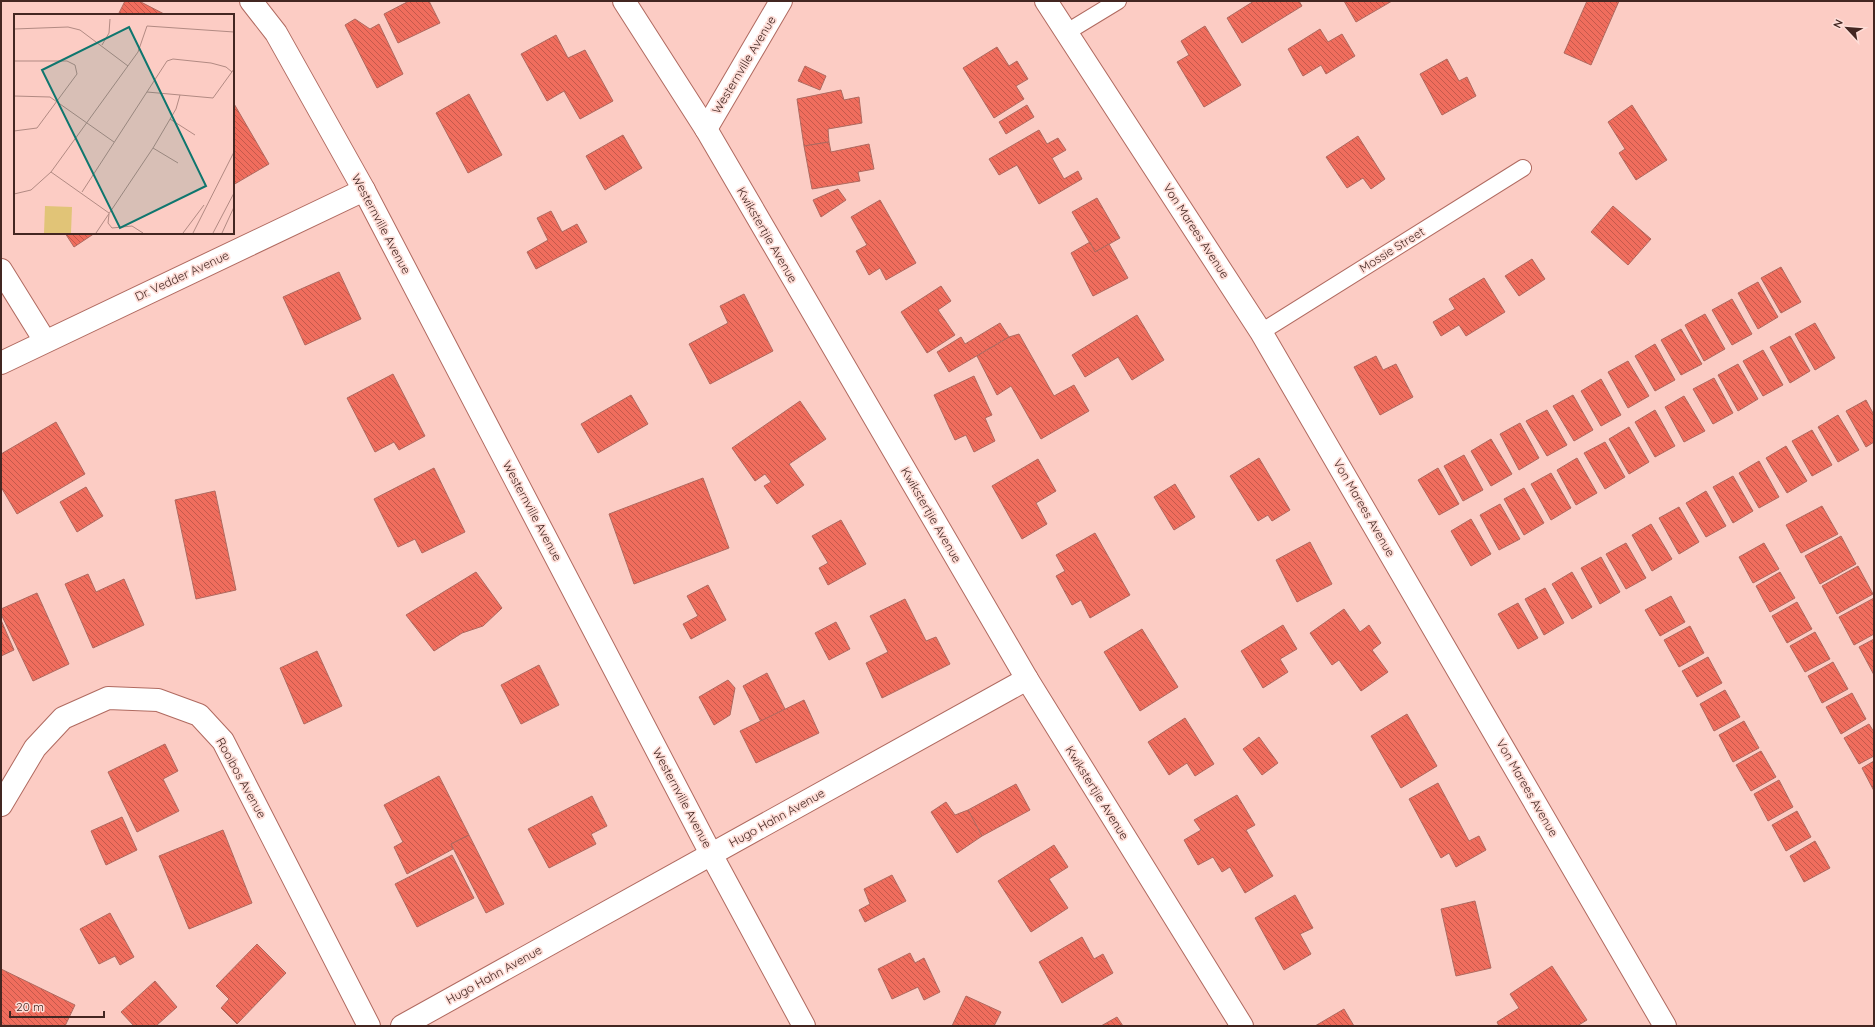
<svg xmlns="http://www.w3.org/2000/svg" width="1875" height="1027" viewBox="0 0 1875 1027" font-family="Quicksand,sans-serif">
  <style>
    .building { fill: url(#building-back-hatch); stroke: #af695f }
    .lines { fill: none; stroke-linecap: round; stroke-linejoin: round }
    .lane-casing { stroke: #b06a60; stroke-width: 18 }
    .street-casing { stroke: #b06a60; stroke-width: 24 }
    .lane { stroke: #fff; stroke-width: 16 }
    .street { stroke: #fff; stroke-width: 22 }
    .labels { text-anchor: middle; stroke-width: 3.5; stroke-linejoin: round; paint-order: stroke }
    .street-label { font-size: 12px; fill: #432621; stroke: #feded8 }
    .inset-road { fill: none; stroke: #b28a83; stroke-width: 1 }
    .view { fill: #0f766e; fill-opacity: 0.15; stroke: #0f766e; stroke-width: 2 }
    .inset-edge { fill: none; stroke: #432621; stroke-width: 2 }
  </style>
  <defs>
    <pattern id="building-back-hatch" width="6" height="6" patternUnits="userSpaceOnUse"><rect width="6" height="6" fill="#f06d5d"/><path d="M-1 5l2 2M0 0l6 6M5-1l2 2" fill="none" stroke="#c4594c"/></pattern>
  </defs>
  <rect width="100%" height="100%" fill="#fcccc4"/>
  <g class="building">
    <polygon points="125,1 139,1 166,15 118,15"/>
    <polygon points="409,1 429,1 440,23 398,43 384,14"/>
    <polygon points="1254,1 1299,1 1302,6 1242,43 1227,18"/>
    <polygon points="1344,1 1392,1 1356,22"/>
    <polygon points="1587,1 1619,1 1591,65 1564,53"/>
    <polygon points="355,19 370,29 379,24 403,74 377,88 345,25"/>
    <polygon points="1205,26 1241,85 1204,107 1177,62 1189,55 1181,41"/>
    <polygon points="1320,29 1328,42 1342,34 1355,56 1326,74 1321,65 1303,76 1288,49"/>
    <polygon points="556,35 568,58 585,50 613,101 580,119 564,91 547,101 521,54"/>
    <polygon points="997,47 1009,66 1017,61 1028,79 1016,86 1024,99 994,118 963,68"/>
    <polygon points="1447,59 1459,81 1467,77 1476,96 1442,115 1420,74"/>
    <polygon points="805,66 826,76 820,90 798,81"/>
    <polygon points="841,90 844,100 859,97 862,123 828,129 829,142 804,146 797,99"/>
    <polygon points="469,94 502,155 468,173 436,113"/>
    <polygon points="233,102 269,164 233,185"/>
    <polygon points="1027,105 1034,117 1006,134 999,122"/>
    <polygon points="1632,105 1667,160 1636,180 1619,153 1625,149 1608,122"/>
    <polygon points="1039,130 1047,144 1058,138 1066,150 1052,158 1064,179 1078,171 1082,179 1039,204 1017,165 999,175 989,159"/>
    <polygon points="623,135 642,168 605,190 586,156"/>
    <polygon points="1358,136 1385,179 1371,189 1363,178 1347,188 1326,157"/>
    <polygon points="829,142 831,152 869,144 874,169 858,172 860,181 812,189 804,146"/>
    <polygon points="838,189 846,200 821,217 813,200"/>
    <polygon points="1097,198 1120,238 1095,252 1072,212"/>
    <polygon points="880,200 916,263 886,280 880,268 869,275 856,251 867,245 851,217"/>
    <polygon points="1613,206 1651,239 1628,265 1591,232"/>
    <polygon points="551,211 562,232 577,224 587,242 536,269 527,252 548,240 537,218"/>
    <polygon points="65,233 95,233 74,247"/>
    <polygon points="1090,242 1095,252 1109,244 1128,278 1093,296 1071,253"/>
    <polygon points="1532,259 1545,279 1519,296 1505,276"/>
    <polygon points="1781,267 1801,302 1781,313 1761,278"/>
    <polygon points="339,272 361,319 305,345 283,297"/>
    <polygon points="1484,278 1505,312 1466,336 1459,325 1441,336 1433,322 1455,309 1449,299"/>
    <polygon points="1758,282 1778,317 1758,329 1738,293"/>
    <polygon points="941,286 951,301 938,310 955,335 927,353 901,312"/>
    <polygon points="744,294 773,351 710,384 689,344 728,323 720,306"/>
    <polygon points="1732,299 1752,334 1732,345 1712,310"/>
    <polygon points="1705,314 1725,349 1704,361 1685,325"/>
    <polygon points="1137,315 1164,360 1132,380 1118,357 1085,377 1072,355"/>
    <polygon points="1000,323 1009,337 949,372 937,352 961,337 965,344"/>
    <polygon points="1815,323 1835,358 1815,370 1795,334"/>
    <polygon points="1681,329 1702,364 1681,375 1661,340"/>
    <polygon points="1019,334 1054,396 1074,385 1089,411 1041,439 1011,386 997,395 977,356 1009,337"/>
    <polygon points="1790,336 1810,371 1790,383 1770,347"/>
    <polygon points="1655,344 1675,380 1655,391 1635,356"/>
    <polygon points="1763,350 1783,385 1763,396 1743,361"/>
    <polygon points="1376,356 1383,370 1396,364 1413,397 1380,415 1354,367"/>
    <polygon points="1628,361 1649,396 1628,408 1608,372"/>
    <polygon points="1738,364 1758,399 1738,411 1718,375"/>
    <polygon points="393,374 425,436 399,450 394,442 375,452 347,398"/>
    <polygon points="974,376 992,415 985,418 995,441 974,452 966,435 955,440 934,395"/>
    <polygon points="1714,378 1733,413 1713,424 1693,389"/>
    <polygon points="1601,379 1621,415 1601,426 1581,391"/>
    <polygon points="631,395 648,424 598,453 581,424"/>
    <polygon points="1573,395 1593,430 1574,441 1553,406"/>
    <polygon points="1684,396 1705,431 1684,442 1665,407"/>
    <polygon points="1866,400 1874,415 1874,442 1866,447 1846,411"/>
    <polygon points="800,401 826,439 789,464 804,485 777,504 764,486 771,482 765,474 755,481 732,448"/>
    <polygon points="1547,410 1567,445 1547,456 1526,421"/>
    <polygon points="1655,410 1675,446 1655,457 1635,422"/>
    <polygon points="1838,415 1859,450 1838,462 1818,427"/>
    <polygon points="56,422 85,474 17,514 1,487 1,454"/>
    <polygon points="1520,423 1539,458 1519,470 1500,434"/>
    <polygon points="1629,427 1649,462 1629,474 1609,439"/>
    <polygon points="1812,430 1832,465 1812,476 1792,441"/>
    <polygon points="1491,439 1512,474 1491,486 1471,451"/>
    <polygon points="1605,442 1625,477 1605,489 1584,453"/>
    <polygon points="1786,446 1807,481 1787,493 1766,458"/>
    <polygon points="1464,455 1483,490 1463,501 1444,466"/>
    <polygon points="1259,458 1290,510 1272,521 1268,515 1258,521 1230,476"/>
    <polygon points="1577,458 1597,493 1576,505 1557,470"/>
    <polygon points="1038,459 1056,491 1036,503 1047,524 1022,539 992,486"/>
    <polygon points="1759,461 1779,497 1759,508 1739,473"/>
    <polygon points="434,468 465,532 422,553 415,539 398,547 374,499"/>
    <polygon points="1438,468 1459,504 1439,515 1418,480"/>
    <polygon points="1551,473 1571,508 1551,520 1531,484"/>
    <polygon points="1733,476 1753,511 1733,523 1713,487"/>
    <polygon points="703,478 729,548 634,584 609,514"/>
    <polygon points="1175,484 1195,517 1174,530 1154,497"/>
    <polygon points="86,487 103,516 77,532 60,502"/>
    <polygon points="1524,488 1544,523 1524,535 1504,499"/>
    <polygon points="215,491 236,590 196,599 175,500"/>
    <polygon points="1706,491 1726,526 1706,537 1686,503"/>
    <polygon points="1500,504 1520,539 1499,550 1480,515"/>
    <polygon points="1822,506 1838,534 1801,553 1786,525"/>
    <polygon points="1679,507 1699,542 1679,554 1659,518"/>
    <polygon points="1471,519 1491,554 1471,566 1451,531"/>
    <polygon points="841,520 866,564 828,585 819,568 828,563 812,536"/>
    <polygon points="1651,524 1672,559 1652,571 1632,535"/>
    <polygon points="1095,533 1130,595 1090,618 1081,600 1072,605 1056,576 1065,571 1056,555"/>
    <polygon points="1841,536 1856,564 1820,584 1805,556"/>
    <polygon points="1310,542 1332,584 1297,602 1276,560"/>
    <polygon points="1626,543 1646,578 1626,589 1606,554"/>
    <polygon points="1764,543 1779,569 1753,583 1739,557"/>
    <polygon points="1601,557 1620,592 1600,604 1581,568"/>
    <polygon points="1858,566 1873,594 1837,614 1822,586"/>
    <polygon points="476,572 502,608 483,626 462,633 434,651 406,615"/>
    <polygon points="1572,572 1592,607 1572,619 1552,584"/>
    <polygon points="1780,572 1795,598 1770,612 1756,586"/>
    <polygon points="88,574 96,592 124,579 144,625 93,648 65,584"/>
    <polygon points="708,585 726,620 691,639 683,624 698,616 687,596"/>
    <polygon points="1545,588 1564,623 1544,635 1525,599"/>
    <polygon points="37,593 69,664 33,681 1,614 1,609"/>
    <polygon points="1671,596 1685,622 1660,636 1645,610"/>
    <polygon points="1874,598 1874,634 1854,645 1839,617"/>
    <polygon points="905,599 926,641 936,637 950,664 882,698 866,663 888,652 870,616"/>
    <polygon points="1797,602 1812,629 1787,643 1772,616"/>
    <polygon points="1518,603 1538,638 1518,649 1498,614"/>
    <polygon points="1344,609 1360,632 1369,625 1381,643 1372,650 1388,672 1361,691 1339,660 1332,665 1310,633"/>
    <polygon points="1,620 14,650 1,656"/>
    <polygon points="836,622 850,649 829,660 815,633"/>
    <polygon points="1283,625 1297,649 1280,659 1288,672 1263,688 1241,651"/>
    <polygon points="1690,626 1704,653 1679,667 1664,640"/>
    <polygon points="1142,629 1178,687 1140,711 1104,652"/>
    <polygon points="1815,632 1830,659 1805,672 1790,646"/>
    <polygon points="1874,639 1874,675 1859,647"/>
    <polygon points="317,651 342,706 304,724 280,668"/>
    <polygon points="1708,657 1722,683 1697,697 1682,671"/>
    <polygon points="1833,662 1848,689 1822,703 1808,676"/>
    <polygon points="539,665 559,705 521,724 501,685"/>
    <polygon points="767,673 785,709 761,722 743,686"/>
    <polygon points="728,680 735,688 730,715 714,725 699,697"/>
    <polygon points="1725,690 1740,717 1714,731 1700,704"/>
    <polygon points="1852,693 1866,719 1841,734 1826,707"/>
    <polygon points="804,700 819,733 756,763 740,731"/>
    <polygon points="1407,714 1437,766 1401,788 1371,736"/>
    <polygon points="1185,718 1214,764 1195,776 1187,763 1169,775 1148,742"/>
    <polygon points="1744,721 1759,748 1733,762 1719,735"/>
    <polygon points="1869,724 1874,732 1874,756 1859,764 1844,738"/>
    <polygon points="1259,737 1278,763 1262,775 1243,749"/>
    <polygon points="165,744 178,771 163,779 179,811 137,832 108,772"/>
    <polygon points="1761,751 1776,777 1751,791 1736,765"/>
    <polygon points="1874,761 1874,791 1862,768"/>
    <polygon points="439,776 469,835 451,844 453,849 407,874 394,847 403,842 384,805"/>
    <polygon points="1779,780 1793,807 1768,821 1754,794"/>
    <polygon points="1438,783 1469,841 1479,836 1486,850 1456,867 1449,853 1441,858 1409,799"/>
    <polygon points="1016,784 1030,810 982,836 968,810"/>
    <polygon points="1237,795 1255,825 1246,830 1273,876 1245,893 1230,867 1222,872 1213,857 1198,865 1184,840 1201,830 1194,820"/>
    <polygon points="592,796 607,826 591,834 596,844 549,868 528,829"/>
    <polygon points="946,802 955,815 968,810 982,836 957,853 931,812"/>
    <polygon points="1797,811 1811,837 1786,851 1772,825"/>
    <polygon points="122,817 137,850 106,865 91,831"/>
    <polygon points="223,830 252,903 189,929 159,856"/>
    <polygon points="469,835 504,904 486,913 451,844"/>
    <polygon points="1815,841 1830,868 1804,882 1790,856"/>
    <polygon points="1054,845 1068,867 1049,879 1068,908 1031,932 998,881"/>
    <polygon points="452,855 474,898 417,927 395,884"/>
    <polygon points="892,875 906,901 865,922 859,910 870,904 864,889"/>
    <polygon points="1295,895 1313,928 1300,934 1311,954 1284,970 1255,918"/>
    <polygon points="1475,901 1491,968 1456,976 1441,909"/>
    <polygon points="110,913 134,957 120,965 115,956 99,964 80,929"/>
    <polygon points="1082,937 1094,959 1103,954 1113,973 1062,1003 1039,962"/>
    <polygon points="257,944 286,973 237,1024 221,1008 229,999 216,986"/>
    <polygon points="910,953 915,963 924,958 940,992 924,1000 918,987 892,999 878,969"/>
    <polygon points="1552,966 1587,1020 1577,1026 1499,1026 1497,1022 1519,1008 1510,994"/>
    <polygon points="1,969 75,1005 65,1026 1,1025"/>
    <polygon points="155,981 177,1007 156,1026 134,1026 121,1012"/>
    <polygon points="966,996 1001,1012 994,1026 952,1026"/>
    <polygon points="1344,1009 1354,1026 1315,1026"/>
    <polygon points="1117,1017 1123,1026 1101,1026"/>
  </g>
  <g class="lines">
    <defs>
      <g id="lane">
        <polyline points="1067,32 1118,1"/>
        <polyline points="1261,332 1523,168"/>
      </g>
      <g id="street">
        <polyline points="251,1 276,33 364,190 711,854 804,1026"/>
        <polyline points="624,1 706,129 1027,679 1242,1026"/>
        <polyline points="1046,1 1261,332 1665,1026"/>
        <polyline points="706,129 781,1"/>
        <polyline points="1,270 45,341"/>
        <polyline points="1,363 364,190"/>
        <polyline points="1,805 35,748 63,718 108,698 158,700 199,715 223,741 369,1026"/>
        <polyline points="402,1026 1027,679"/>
      </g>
    </defs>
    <use href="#lane" class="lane-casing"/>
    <use href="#street" class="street-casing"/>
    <use href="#lane" class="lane"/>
    <use href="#street" class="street"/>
  </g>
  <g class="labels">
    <g class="street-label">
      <text transform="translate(744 65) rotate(-59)" y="4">Westernville Avenue</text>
      <text transform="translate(381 224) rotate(62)" y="4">Westernville Avenue</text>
      <text transform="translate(1196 231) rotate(57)" y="4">Von Marees Avenue</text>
      <text transform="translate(767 235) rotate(60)" y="4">Kwikstertjie Avenue</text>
      <text transform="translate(1392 250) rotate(-32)" y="4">Mossie Street</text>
      <text transform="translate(182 276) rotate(-25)" y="4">Dr. Vedder Avenue</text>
      <text transform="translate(1364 508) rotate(60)" y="4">Von Marees Avenue</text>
      <text transform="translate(532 511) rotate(62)" y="4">Westernville Avenue</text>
      <text transform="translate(931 515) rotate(60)" y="4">Kwikstertjie Avenue</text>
      <text transform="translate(241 778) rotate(61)" y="4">Rooibos Avenue</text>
      <text transform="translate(1527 788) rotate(60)" y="4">Von Marees Avenue</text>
      <text transform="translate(1097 793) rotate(58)" y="4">Kwikstertjie Avenue</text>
      <text transform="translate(682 798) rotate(62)" y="4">Westernville Avenue</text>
      <text transform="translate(777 818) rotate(-29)" y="4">Hugo Hahn Avenue</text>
      <text transform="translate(494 975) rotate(-29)" y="4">Hugo Hahn Avenue</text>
    </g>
  </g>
  <g transform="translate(14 14)">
    <rect width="220" height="220" fill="#fcccc4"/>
    <path d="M31,192L58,193L57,219H30Z" fill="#e1c477"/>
    <path class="inset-road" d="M0,15L54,13L66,16L114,52M88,31L95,19L96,5M0,47H53L61,51L63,60L23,114L0,117M133,78L199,84L220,55M0,82L36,83L100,128M156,105L181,121M139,134L164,149M37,158L95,199M68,178L153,47L159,45L197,49L212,53L218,58M0,180L17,176L37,158L124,38L133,12L220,18M95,200L94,209L98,214L118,212L129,219M82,219L139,134L162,95L166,81M169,219L190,191M179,219L220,138M199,219L220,179M208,219L220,193"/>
    <path class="view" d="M115,13L192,172L106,214L28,56Z"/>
    <rect width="220" height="220" class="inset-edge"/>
  </g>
  <rect width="1875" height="1027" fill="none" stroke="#432621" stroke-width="4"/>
  <g transform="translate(1847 28) rotate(296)" stroke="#feded8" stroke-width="3" paint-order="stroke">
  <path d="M0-3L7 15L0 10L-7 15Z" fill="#432621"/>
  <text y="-6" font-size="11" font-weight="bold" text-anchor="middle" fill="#432621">N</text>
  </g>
  <path d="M10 1011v6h94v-6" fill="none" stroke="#432621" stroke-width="2"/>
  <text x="16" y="1011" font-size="12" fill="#432621" stroke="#feded8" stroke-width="3" paint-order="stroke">20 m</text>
</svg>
